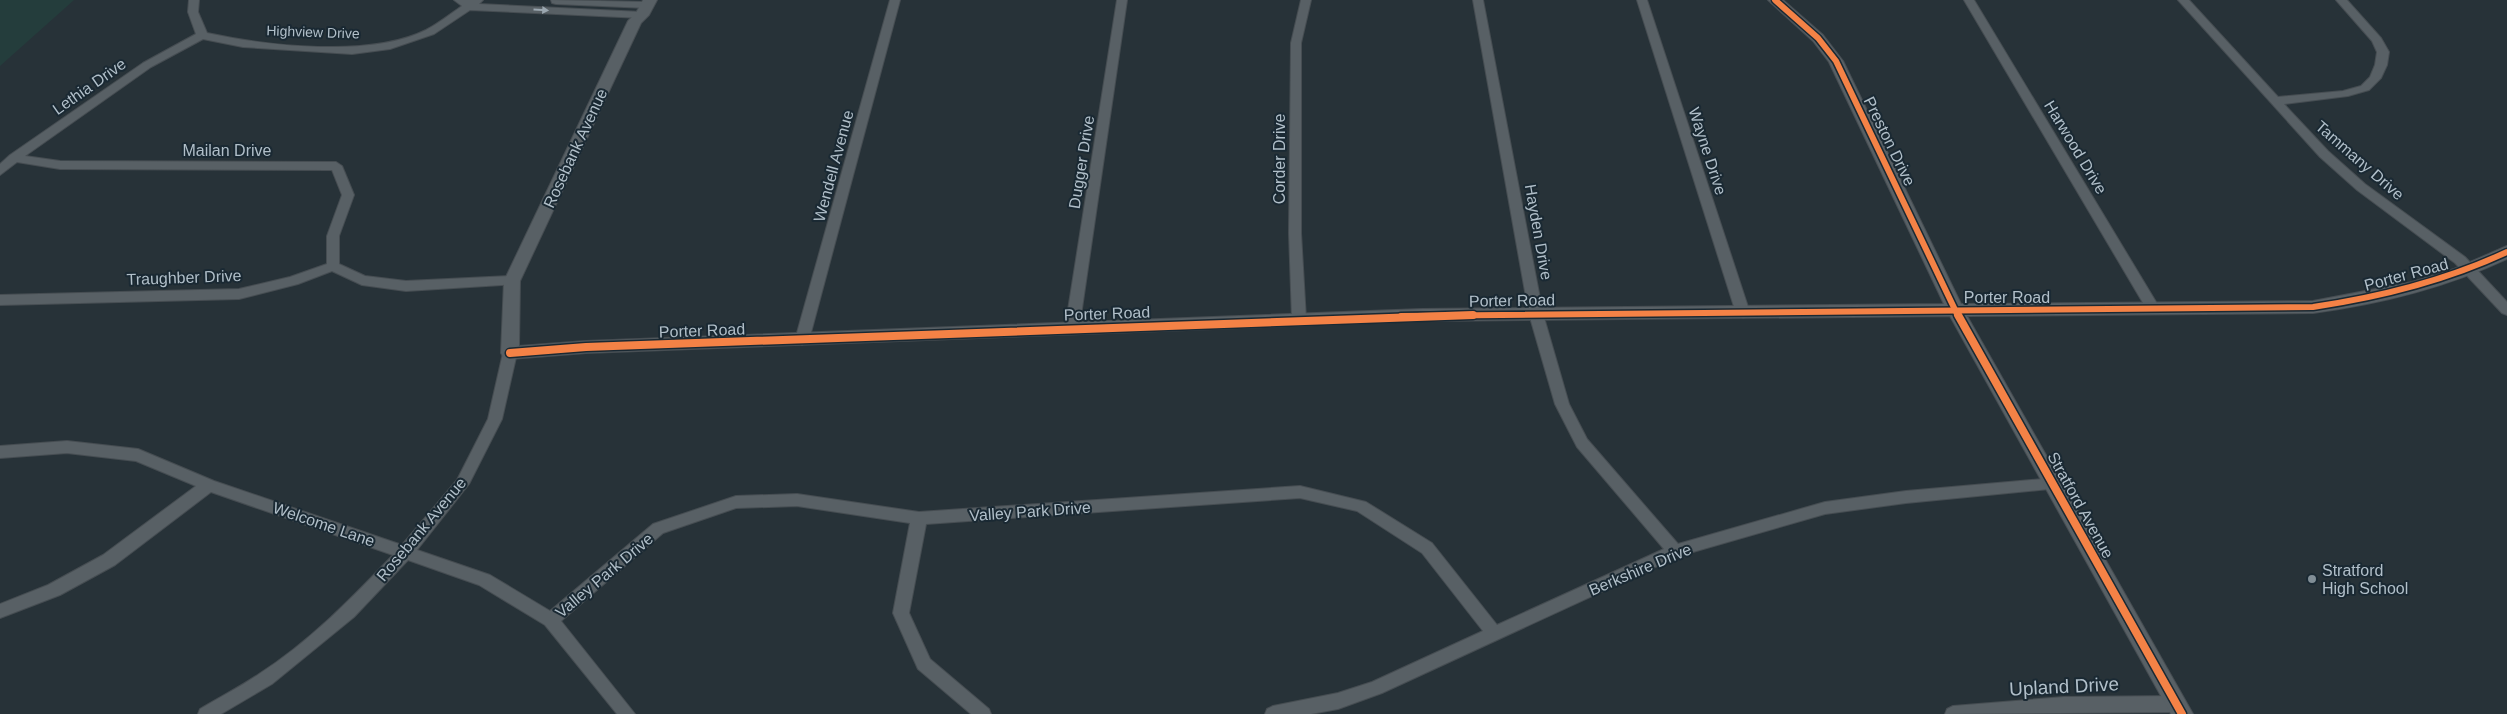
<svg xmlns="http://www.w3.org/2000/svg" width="2507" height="714" viewBox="0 0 2507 714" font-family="Arial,sans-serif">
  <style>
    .green { fill: #243d3c }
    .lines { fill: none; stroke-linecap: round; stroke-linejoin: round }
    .minor-casing { stroke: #464d52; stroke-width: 2 }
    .tertiary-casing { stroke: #464d52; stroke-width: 2 }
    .minor { fill: #586065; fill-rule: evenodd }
    .tertiary { fill: #586065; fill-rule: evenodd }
    .cycleway-far1-casing { stroke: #1a2933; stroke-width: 9 }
    .cycleway-casing { stroke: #1a2933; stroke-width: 11 }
    .cycleway-far1 { stroke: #f48246; stroke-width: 6 }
    .cycleway { stroke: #f48246; stroke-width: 8 }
    .oneway { fill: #9ba7b0 }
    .poi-dot { fill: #818e96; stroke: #1a2933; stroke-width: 2 }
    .labels { text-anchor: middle; stroke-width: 4; stroke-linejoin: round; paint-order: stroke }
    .far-street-label { font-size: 14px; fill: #b1bfc9; stroke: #1a2933 }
    .street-label { font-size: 16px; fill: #b1bfc9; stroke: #1a2933 }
    .poi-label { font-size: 16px; fill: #b1bfc9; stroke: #1a2933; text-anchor: start }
    .near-street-label { font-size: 19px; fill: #b1bfc9; stroke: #1a2933 }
  </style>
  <rect width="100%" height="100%" fill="#273238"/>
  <polygon class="green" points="0,0 74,0 0,66"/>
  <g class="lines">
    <defs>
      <g id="minor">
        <path d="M189,0H199L198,12L207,33C267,46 370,58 426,30C439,23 450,14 462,6L454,0H483L479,4L642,12L647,15L642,18L470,10L434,34L390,49L352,54L243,47L203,39L151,67L25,156L60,161L336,162L342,166L354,195L339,236V264L365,276L406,281L512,276L519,281L517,284L406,291L362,285L332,271L298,284L239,299L0,305V295L239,289L290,277L327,264V236L342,195L332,170L60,169L17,162L0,175V164L10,155L143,63L196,34L188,12Z"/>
        <polygon points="551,0 647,2 652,5 647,8 556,4 552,3"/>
        <polygon points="890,0 900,0 809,340 802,345 795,340"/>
        <polygon points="1117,0 1127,0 1079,329 1072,334 1065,329"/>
        <polygon points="1301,0 1311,0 1301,43 1301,233 1306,319 1299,324 1292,319 1289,233 1291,43"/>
        <path d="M1473,0H1483L1543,314L1569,404L1587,439L1678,544L1825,502L1906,491L2054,478L2059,480L2061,484L2059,488L1906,503L1825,514L1679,556L1382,693L1338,709L1311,714H1265L1267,709L1273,706L1338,693L1372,682L1483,631L1422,553L1357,511L1300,498L926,524L909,613L930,659L989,709L991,714H971L918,669L893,613L910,523L797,506L736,508L663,533L561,621L635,714H617L545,625L479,585L408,560L354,617L272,684L221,714H198L200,709C220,697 240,687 259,674C309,642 352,598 393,555L211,492L115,565L60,595L0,618V604L48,585L103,555L196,486L136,461L67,453L0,458V446L67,441L138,449L214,481L402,545L457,480L488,419L503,353L510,348L517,353L502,419L469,484L417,550L490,575L550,611L653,524L736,496L797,494L919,512L1300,486L1366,502L1432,543L1497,625L1664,549L1577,447L1555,404L1529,314Z"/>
        <polygon points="1637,0 1647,0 1750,313 1748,316 1743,318 1736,313"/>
        <polygon points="1964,0 1974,0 2159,307 2161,310 2159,313 2149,313"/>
        <polygon points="2178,0 2189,0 2278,97 2343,91 2361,86 2370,77 2375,65 2377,52 2372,41 2336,0 2347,0 2381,38 2389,52 2387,65 2381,78 2369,90 2348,96 2284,104 2328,151 2365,184 2465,257 2507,302 2507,315 2502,313 2455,263 2357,190 2320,157"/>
        <polygon points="2177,696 2183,699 2185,704 2183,709 2177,712 1945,714 1947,709 1953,706 2064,697"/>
      </g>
      <path id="tertiary" d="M643,0H657L649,15L641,23L520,281L519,346L586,341L1422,309L1944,304L1829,62L1813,41L1768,0H1783L1823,35L1843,61L1961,304L2313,301L2412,282L2454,269L2507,246V259C2445,288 2381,304 2313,313L1967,316L2193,714H2171L1950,316L1422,321L586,353L510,359L504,358L501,353L504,281L628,21L636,13Z"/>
    </defs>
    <use href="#minor" class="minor-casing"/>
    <use href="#tertiary" class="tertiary-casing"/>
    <use href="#minor" class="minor"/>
    <use href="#tertiary" class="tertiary"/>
    <defs>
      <g id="cycleway-far1">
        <polyline points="1775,0 1818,38 1836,61 1958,316"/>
        <path d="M1401,316L2313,307C2381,297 2445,281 2507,252"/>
      </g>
      <g id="cycleway">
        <polyline points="1958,315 2182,714"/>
        <polyline points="510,353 586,347 1473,315"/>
      </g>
    </defs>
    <use href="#cycleway-far1" class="cycleway-far1-casing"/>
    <use href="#cycleway" class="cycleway-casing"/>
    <use href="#cycleway-far1" class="cycleway-far1"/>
    <use href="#cycleway" class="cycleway"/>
  </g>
  <defs><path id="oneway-solid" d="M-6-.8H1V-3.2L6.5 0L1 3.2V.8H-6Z" transform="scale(1.25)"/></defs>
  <use class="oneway" href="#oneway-solid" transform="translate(541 10) rotate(3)"/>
  <circle class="poi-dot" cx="2312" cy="579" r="5"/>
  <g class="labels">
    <g class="far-street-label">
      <text transform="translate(313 32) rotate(2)" y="5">Highview Drive</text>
    </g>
    <g class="street-label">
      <text transform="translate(89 86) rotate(-35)" y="6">Lethia Drive</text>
      <text transform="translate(1890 141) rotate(64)" y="6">Preston Drive</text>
      <text transform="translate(2076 147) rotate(59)" y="6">Harwood Drive</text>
      <text transform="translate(575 148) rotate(-65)" y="6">Rosebank Avenue</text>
      <text x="227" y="156">Mailan Drive</text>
      <text transform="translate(1708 151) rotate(72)" y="6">Wayne Drive</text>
      <text transform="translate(1279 159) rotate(-90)" y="6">Corder Drive</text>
      <text transform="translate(2360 160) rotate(41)" y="6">Tammany Drive</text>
      <text transform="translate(1081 162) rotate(-81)" y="6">Dugger Drive</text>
      <text transform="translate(833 166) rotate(-75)" y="6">Wendell Avenue</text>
      <text transform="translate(1539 232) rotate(80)" y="6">Hayden Drive</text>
      <text transform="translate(2406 274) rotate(-15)" y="6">Porter Road</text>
      <text transform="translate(184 277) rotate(-2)" y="6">Traughber Drive</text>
      <text x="2007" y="303">Porter Road</text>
      <text transform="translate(1512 300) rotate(-1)" y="6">Porter Road</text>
      <text transform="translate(1107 313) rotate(-2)" y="6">Porter Road</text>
      <text transform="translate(702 330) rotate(-2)" y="6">Porter Road</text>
      <text transform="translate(2081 505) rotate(61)" y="6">Stratford Avenue</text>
      <text transform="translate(1030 511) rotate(-4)" y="6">Valley Park Drive</text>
      <text transform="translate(324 524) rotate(19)" y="6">Welcome Lane</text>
      <text transform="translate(421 529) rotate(-50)" y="6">Rosebank Avenue</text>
      <text transform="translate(1640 569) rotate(-23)" y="6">Berkshire Drive</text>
      <text transform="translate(604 575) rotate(-40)" y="6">Valley Park Drive</text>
    </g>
    <g class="poi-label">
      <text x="2322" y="576">Stratford<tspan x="2322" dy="18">High School</tspan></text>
    </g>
    <g class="near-street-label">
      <text transform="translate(2064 686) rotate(-3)" y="7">Upland Drive</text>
    </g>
  </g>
</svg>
